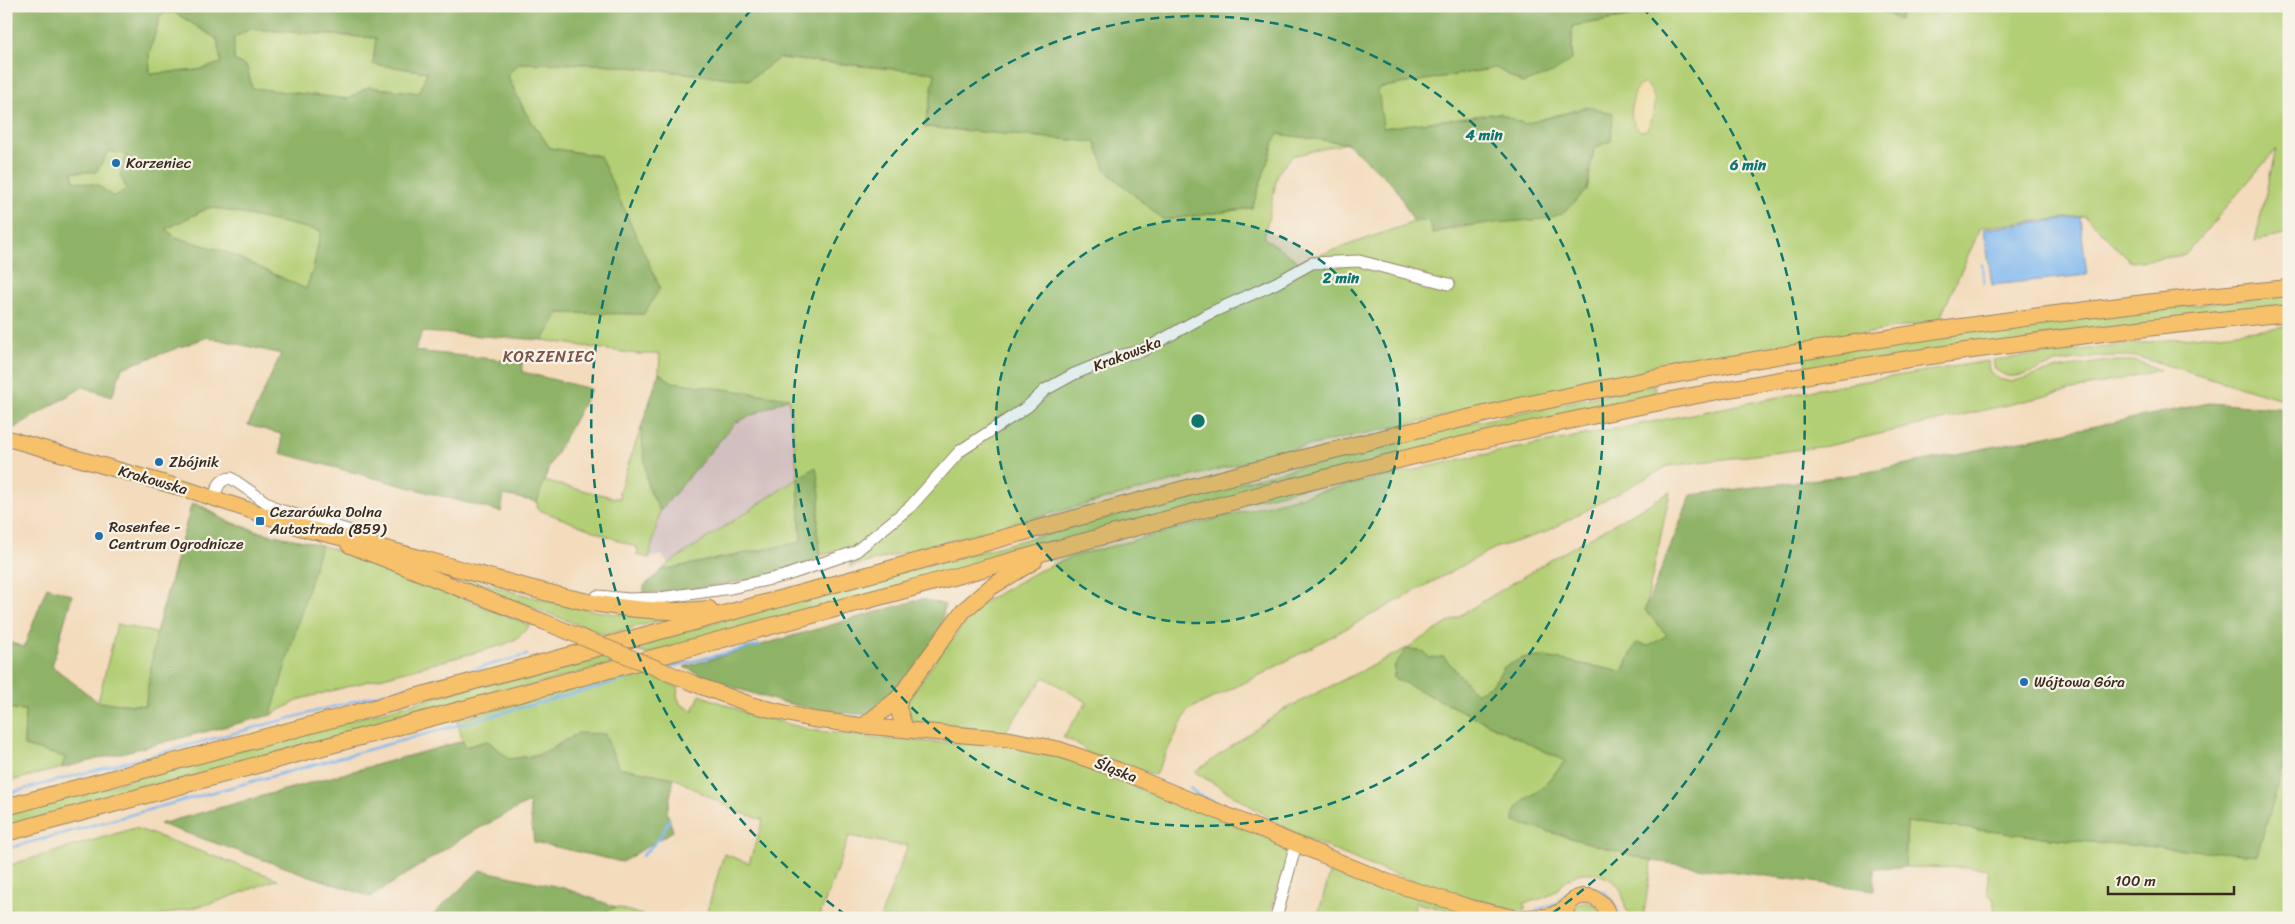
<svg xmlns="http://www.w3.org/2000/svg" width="2295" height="924" viewBox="0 0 2295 924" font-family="Sriracha,sans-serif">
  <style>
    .built { fill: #f7d1c6 }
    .industrial { fill: #d2bfbf }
    .green { fill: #b3cf75; stroke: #777c4a }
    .forest { fill: #8eb266; stroke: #646e42; fill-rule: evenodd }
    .sand { fill: #eeda9e; stroke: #94825e }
    .water { fill: #7eb7ef; stroke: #5c7086 }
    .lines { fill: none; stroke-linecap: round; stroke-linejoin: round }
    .stream { stroke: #7eb7ef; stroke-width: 2.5 }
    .minor-casing { stroke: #97826d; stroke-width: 13 }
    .major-casing { stroke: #97826d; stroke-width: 17 }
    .highway-casing { stroke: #97826d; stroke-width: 18 }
    .minor { stroke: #fff; stroke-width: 11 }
    .major { stroke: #f6c16b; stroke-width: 15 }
    .highway { stroke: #f6c16b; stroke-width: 16 }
    .major-bridge-casing { stroke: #97826d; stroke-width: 17; stroke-linecap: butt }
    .major-bridge { stroke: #f6c16b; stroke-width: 15 }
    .ring { fill: none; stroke: #0f766e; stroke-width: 2.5; stroke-dasharray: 9 6 }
    .poi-dot { fill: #1f6fb2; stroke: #f7f3e8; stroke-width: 2 }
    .labels { text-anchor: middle; stroke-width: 4.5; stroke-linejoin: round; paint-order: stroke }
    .poi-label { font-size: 15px; fill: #3b2a1e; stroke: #f7f3e8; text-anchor: start }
    .street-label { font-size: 15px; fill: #3b2a1e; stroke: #f7f3e8 }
    .neighbourhood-label { font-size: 16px; letter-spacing: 1px; fill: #7a5247; stroke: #f7f3e8 }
    .centre { fill: #0f766e; stroke: #f7f3e8; stroke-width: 2.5 }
    .ring-label { font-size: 15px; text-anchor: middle; font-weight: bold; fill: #0f766e; stroke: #f7f3e8; stroke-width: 4.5; stroke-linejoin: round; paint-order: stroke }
  </style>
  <rect width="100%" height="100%" fill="#f7f3e8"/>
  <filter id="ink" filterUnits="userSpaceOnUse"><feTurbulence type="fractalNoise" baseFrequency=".02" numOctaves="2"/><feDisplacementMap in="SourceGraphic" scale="10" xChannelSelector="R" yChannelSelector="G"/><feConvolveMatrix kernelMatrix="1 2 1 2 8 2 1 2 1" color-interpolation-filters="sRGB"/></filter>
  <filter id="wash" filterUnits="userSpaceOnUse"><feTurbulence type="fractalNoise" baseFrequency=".0096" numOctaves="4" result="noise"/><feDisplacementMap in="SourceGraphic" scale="20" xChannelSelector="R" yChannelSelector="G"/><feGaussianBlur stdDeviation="1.12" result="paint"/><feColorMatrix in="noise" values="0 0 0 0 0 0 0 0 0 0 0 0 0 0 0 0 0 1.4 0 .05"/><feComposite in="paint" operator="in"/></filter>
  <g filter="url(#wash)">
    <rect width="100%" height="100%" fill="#f3dbbc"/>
    <polygon class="built" points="1931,907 1988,908 1988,918 1930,918"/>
    <polygon class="industrial" points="789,398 798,478 668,564 662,555 649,558 660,511 735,423"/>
    <g class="green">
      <polygon points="1680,6 1871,6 1900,19 1902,6 2289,6 2289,234 2255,241 2276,149 2185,255 2131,262 2085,216 1981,227 1939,320 1554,392 1298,448 850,567 853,548 821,555 817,532 820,494 798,478 801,542 662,570 668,564 798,478 789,399 672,382 659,373 660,354 636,354 543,340 558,313 644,314 600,156 550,148 525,112 507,74 520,63 601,64 749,80 779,58 936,73 925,127 1095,142 1106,171 1164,220 1252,208 1277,134 1347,143 1292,156 1278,173 1264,238 1299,262 1414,222 1428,220 1433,233 1482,223 1587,190 1594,148 1588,107 1524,124 1499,113 1382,128 1377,88 1496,68 1522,83 1572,59 1572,26 1676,9"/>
      <polygon points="174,12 217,39 222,63 198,70 150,74 149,54 161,13"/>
      <polygon points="250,29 376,38 373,64 427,72 420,93 368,87 348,99 252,88 247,67 234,60 233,38"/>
      <polygon points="109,151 127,154 128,189 113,197 98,185 74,181 72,172 96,172"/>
      <polygon points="210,207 321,231 313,270 306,289 226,252 175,237 165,229"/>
      <polygon points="2289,294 2289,308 1807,371 1804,356 1963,331"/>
      <path d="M2289,326V401L2139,357C2112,354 2084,358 2057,363C2042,367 2024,378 2008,376C2003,375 1999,372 1995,369L1993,360Z"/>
      <polygon points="1988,361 1989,371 1999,379 2011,382 2057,369 2108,361 2137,361 2160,370 1827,446 1668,466 1546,532 1495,548 1264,673 1188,710 1155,775 1089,754 1080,745 1063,737 1087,702 1044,677 1005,732 915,722 906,716 905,703 947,645 981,604 1034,573 1074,556 1330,489 1462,459 1835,386"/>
      <polygon points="1654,384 1657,398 646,654 624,646 1435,431"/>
      <polygon points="641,428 648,487 660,511 649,558 637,555 638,548 537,509 537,502 543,481 620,499 619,491"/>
      <path d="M1670,492L1645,610L1668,635L1629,660L1623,672L1545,657L1523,658L1504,667L1493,684L1476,694L1444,657L1395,665L1394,678L1565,761L1539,791L1525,799L1514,821L1652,861L1643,918C1613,918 1635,888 1605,877C1579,867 1572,876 1554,892C1546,899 1534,900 1525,903V910L1518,911L1434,888L1369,865L1298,835L1195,772L1283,710L1407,648L1547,562Z"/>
      <polygon points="192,503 204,507 225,520 266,534 321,545 351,555 530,625 518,638 503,645 301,699 271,715 98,702 117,624 156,633"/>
      <path d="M421,565C505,588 590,621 677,616L605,635Z"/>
      <polygon points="597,653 619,662 6,827 6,814"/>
      <path d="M640,671L678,687L677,695L680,704L693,711L700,695L744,712L811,730L874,738L1018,747L1080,762L1107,776L1155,795L1175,798L1293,848L1278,887L1270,918H880L908,845H898L849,836L819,918H705L724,854L749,863L763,820L736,811L674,778L618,767L614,755L565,739C548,754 531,756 509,759L488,741L464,747L457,720Z"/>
      <polygon points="6,708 25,710 24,746 65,757 62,768 6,782"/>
      <polygon points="2289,750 2289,916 2273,918 1996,918 1993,898 1988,895 1988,870 1983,868 1905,867 1907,822 2079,841 2257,854"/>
      <polygon points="135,828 278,879 216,902 151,918 6,918 6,866"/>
      <polygon points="1300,851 1468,911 1467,916 1475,918 1444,918 1446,910 1416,903 1412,918 1317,918 1331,870 1297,856"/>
      <polygon points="1587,902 1597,907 1602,918 1570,918 1576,905"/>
      <polygon points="616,907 649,917 649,918 592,918"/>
    </g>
    <g class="forest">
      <path d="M6,6H1680L1676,9L1572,26V59L1553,73L1522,83L1496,68L1378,88L1383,128L1499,113L1524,124L1588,107L1613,113L1611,141L1594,148L1587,190L1562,214L1544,219L1458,226L1433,233L1428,220L1414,222L1394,185L1347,143L1277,134L1252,208L1164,220L1106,171L1095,142L925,127L935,73L779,58L749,80L601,64L520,63L507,75L525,112L550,148L600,156L660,288L644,314L559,313L543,340L422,332L415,351L522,362L523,372L591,389L549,467L537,502L504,495L501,512L281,453V434L248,425L281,354L208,337L122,368L112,397L83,387L9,431H6ZM174,12L217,39L221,63L198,70L150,74L149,54L161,14ZM250,29L376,38L373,64L427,72L419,93L368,87L348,99L252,88L247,67L234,60V38ZM109,151L127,155L120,176L127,189L113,197L98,185L74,181L72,172H96ZM210,207L321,231L313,270L306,289L226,252L175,237L166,229Z"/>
      <polygon points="1871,6 1902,6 1900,20"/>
      <polygon points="659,373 672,382 789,398 735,423 660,511 648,487 641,428"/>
      <path d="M2209,403L2289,409V750L2257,855L2079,841L1907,822L1905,867L1874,868V890L1652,861L1514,822C1514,802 1527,801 1539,790C1548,782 1558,770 1565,761L1394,678L1395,665L1407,648L1425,652L1429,658L1444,657L1476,694L1493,684L1504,667L1523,658L1545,657L1623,672L1636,643L1649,646L1667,635L1645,610L1691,495L1858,474Z"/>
      <polygon points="816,467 820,494 817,532 821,555 810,563 758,579 669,592 644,593 644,586 662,570 801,542 798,478"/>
      <path d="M192,503C205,507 214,515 226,521C256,534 289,537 321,545L271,715L62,768L65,757L24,746L25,710L6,708V641L24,647L47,587L72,595L52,666L98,702L145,706L156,634Z"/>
      <polygon points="922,599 945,605 940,632 892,699 866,715 816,710 774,700 719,683 684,667"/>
      <polygon points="578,733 605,734 618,767 674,778 667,812 673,831 622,862 534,842 529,802 470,833 371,897 160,824 463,741 465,747 488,741 509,759 540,755 554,748"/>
      <polygon points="480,870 564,888 616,907 592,918 441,918 433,915"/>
    </g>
    <path class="sand" d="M1645,83C1660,98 1655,112 1647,130L1640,131C1626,117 1631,105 1637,87Z"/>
    <polygon class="water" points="2080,217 2087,275 1992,285 1984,229"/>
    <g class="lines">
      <g class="stream">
        <polyline points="1982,264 1984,284"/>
        <polyline points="669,667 760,645"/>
        <polyline points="1190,788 1196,794 1265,823"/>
        <polyline points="6,794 527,655"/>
        <polyline points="6,849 652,672"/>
        <polyline points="642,856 659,839 670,819"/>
        <polyline points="1537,910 1557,903 1566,894 1575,888 1591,887 1605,893 1610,898 1621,918"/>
        <polyline points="2244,918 2289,913"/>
      </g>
    </g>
  </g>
  <g filter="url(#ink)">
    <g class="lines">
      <defs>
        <g id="minor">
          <path d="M214,498C217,488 219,479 231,478L276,509L368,536"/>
          <polyline points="597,596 629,599 660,598 731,588 784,576 855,552 911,506 960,451 1027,407 1045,390 1074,374 1118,356 1142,351 1208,314 1276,283 1312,263 1359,261 1449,284"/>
          <polyline points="1276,918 1296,844"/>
        </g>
        <g id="major">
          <polyline points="6,438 192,491 311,531"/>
          <polyline points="349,545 542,621"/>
          <polyline points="700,686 752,705 810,719 864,726 1008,739 1058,749 1118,770 1388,882 1472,908 1515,918"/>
          <polyline points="1518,918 1550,916 1567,908"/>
          <path d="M1564,918C1566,889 1604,889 1609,918"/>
        </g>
        <g id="highway">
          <path d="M299,527C359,541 419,558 478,574C555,595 628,618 709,609"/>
          <polyline points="899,698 898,708 905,729"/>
          <polyline points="864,726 899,698 963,611 991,587 1034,561"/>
          <path d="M6,807C256,740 506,671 757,605C1004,539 1249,467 1498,411C1759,353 2023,313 2289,288"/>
          <path d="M6,833C306,751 605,671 905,590C1159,521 1412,450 1671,400C1875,360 2081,333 2289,313"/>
        </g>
      </defs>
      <use href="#minor" class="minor-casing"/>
      <use href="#major" class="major-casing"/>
      <use href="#highway" class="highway-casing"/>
      <use href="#minor" class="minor"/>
      <use href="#major" class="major"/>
      <use href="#highway" class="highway"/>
      <defs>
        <polyline id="major-bridge" points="542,621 700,686"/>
      </defs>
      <use href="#major-bridge" class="major-bridge-casing"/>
      <use href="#major-bridge" class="major-bridge"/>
    </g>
  </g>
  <circle cx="1198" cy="421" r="202" fill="#0f766e" fill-opacity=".12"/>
  <g class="ring">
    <circle cx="1198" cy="421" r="202"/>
    <circle cx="1198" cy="421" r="405"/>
    <path d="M846 915A607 607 0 0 1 754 7M1642 7A607 607 0 0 1 1550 915"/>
  </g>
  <g class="poi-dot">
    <circle cx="116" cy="163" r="5"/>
    <circle cx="159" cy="462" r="5"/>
    <rect x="255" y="516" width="10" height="10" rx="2.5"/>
    <circle cx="99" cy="536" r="5"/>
    <circle cx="2024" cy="682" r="5"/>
  </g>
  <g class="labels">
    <g class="poi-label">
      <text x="126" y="168">Korzeniec</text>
      <text x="169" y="467">Zbójnik</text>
      <text x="270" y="517">Cezarówka Dolna<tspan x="270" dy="17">Autostrada (859)</tspan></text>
      <text x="109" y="532">Rosenfee -<tspan x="109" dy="17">Centrum Ogrodnicze</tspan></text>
      <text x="2034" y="687">Wójtowa Góra</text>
    </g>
    <g class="street-label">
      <text transform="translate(1127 354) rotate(-21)" y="5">Krakowska</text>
      <text transform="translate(153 480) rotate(16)" y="5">Krakowska</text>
      <text transform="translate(1116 770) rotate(21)" y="5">Śląska</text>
    </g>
    <g class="neighbourhood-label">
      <text x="549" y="362">KORZENIEC</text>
    </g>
  </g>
  <circle cx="1198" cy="421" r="8" class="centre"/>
  <g class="ring-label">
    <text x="1484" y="140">4 min</text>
    <text x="1748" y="170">6 min</text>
    <text x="1341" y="283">2 min</text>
  </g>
  <rect width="2295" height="924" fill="none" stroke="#f7f3e8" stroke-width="25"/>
  <path d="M2108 886v8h126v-8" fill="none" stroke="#3b2a1e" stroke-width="2.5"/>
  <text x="2115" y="886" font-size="15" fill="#3b2a1e" stroke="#f7f3e8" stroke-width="4" paint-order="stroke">100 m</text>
</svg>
